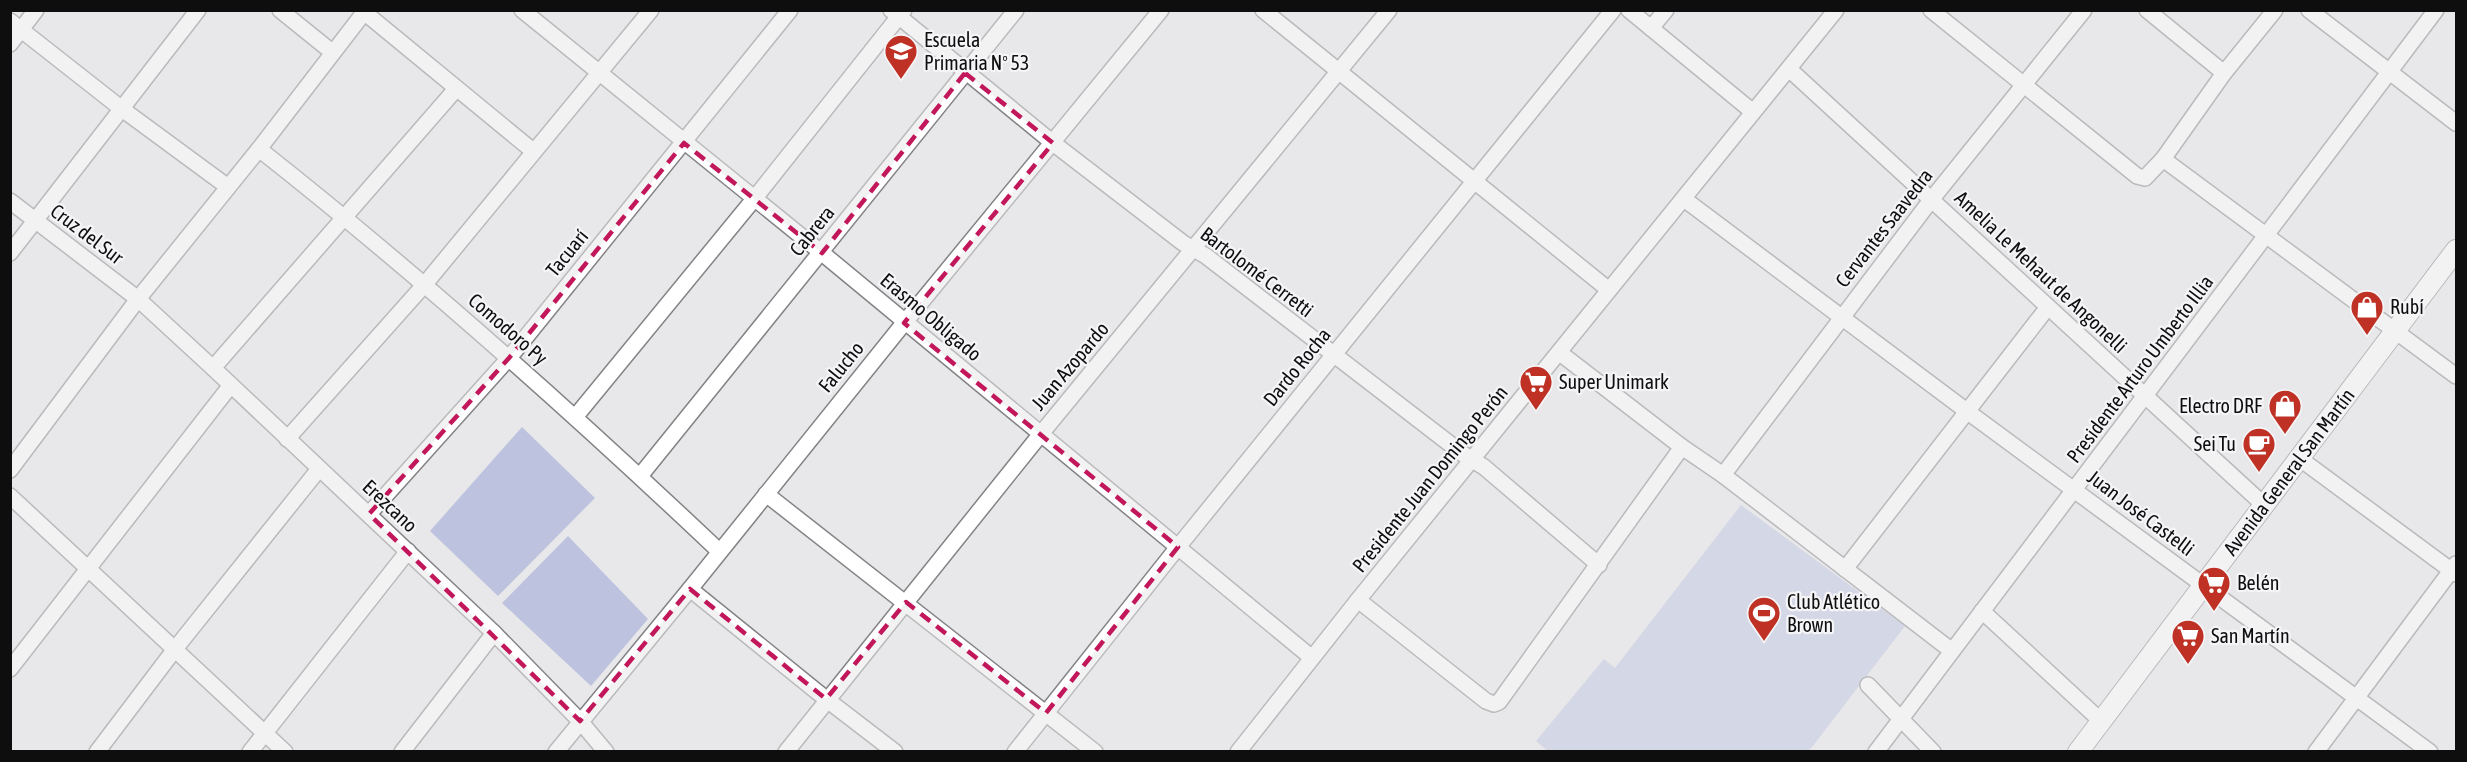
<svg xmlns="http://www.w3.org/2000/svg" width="2467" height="762" viewBox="0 0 2467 762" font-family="'Asap Condensed',sans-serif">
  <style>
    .green { fill: #bdc3df }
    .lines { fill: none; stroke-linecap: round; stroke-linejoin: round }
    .minor-casing { stroke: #838385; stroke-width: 18 }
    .major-casing { stroke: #838385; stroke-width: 22 }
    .minor { stroke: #fff; stroke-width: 15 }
    .major { stroke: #fff; stroke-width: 20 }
    .marked { fill: none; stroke: #c2185b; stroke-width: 4.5; stroke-dasharray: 12 8; stroke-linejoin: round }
    .labels { text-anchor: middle; stroke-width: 4.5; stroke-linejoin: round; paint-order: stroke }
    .poi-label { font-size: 20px; fill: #0e0e0f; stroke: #f5f5f7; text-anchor: start }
    .street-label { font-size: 20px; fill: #0e0e0f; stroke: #f5f5f7 }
  </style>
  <rect width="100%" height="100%" fill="#e8e8ea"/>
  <g class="green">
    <polygon points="522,427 595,498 498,596 430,531"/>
    <polygon points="1741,505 1905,626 1809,751 1549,752 1536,741 1604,659 1615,668"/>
    <polygon points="568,536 648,619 591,686 502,603"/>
  </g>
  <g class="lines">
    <defs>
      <g id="minor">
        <polyline points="280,10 332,52"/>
        <polyline points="522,10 822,253 1312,658"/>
        <polyline points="891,10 1053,143 1183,243 1206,256 1463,454 1484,467 1599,565"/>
        <polyline points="1263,10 1609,290"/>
        <polyline points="1629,10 1753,112"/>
        <polyline points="1931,10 2137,176 2145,178 2163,159 2224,73 2275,10"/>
        <polyline points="2147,10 2224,73"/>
        <polyline points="2309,10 2456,123"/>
        <polyline points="364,12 533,151"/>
        <polyline points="10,21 122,109 228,187"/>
        <polyline points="1651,28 1666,10"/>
        <polyline points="10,44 36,10"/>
        <polyline points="1789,69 2264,505"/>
        <path d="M259,149C419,275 571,411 719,551"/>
        <polyline points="2163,159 2456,376"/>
        <polyline points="1684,199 1968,412 2430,752"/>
        <polyline points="10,201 138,299 213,368 494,633 580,721 606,752"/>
        <polyline points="10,253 198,10"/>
        <polyline points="1560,353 1682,447 1723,475 1952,651"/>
        <polyline points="213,368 456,89"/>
        <polyline points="576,416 754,199 904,10"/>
        <polyline points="287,439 425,284 651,10"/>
        <polyline points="2299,458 2456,574"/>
        <polyline points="10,470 138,299 259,149 366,10"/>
        <polyline points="1723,475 1931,200 2084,10"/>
        <polyline points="640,476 1016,10"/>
        <polyline points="766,494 1095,752"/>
        <polyline points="10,496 285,752"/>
        <polyline points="369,514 509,358 790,10"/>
        <polyline points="1845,569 2048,307"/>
        <polyline points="690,589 826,699 895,752"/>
        <polyline points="1358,600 1486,701 1494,704 1499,702 1682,447"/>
        <polyline points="1982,611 2101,721"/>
        <polyline points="10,669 231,385"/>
        <polyline points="1868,685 1933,752"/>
        <polyline points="97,752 175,649 319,469"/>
        <polyline points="250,752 408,551"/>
        <polyline points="402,752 494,633"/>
        <polyline points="556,752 690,589 904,323 1161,10"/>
        <polyline points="786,752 1040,435 1389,10"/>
        <polyline points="1015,752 1178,547 1613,10"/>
        <polyline points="1238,752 1358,600 1836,10"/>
        <polyline points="1876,752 2436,10"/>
        <polyline points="2316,752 2456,564"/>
      </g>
      <polyline id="major" points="2078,752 2456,250"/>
    </defs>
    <use href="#minor" class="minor-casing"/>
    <use href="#major" class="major-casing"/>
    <use href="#minor" class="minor"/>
    <use href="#major" class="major"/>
  </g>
  <path d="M0 0H2467V762H0ZM965,73L1053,143L904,323L1178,547L1046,713L906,602L826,699L690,589L580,721L369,514L509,358L684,143L822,253Z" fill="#e8e8ea" fill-opacity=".55" fill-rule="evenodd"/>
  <path class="marked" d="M965,73L1053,143L904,323L1178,547L1046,713L906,602L826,699L690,589L580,721L369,514L509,358L684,143L822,253Z"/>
  <defs>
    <symbol id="school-pin" viewBox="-11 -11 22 30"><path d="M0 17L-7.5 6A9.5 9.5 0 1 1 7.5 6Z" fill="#be3124" stroke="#f5f5f7"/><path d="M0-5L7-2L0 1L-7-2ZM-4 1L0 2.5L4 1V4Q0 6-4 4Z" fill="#fff"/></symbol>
    <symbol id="shop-pin" viewBox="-11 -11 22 30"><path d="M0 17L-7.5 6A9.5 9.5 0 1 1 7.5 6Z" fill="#be3124" stroke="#f5f5f7"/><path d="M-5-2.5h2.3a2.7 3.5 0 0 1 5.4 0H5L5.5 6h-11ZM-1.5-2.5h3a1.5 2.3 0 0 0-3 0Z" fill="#fff"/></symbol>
    <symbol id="supermarket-pin" viewBox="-11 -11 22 30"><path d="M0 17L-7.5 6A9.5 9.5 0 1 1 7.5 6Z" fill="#be3124" stroke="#f5f5f7"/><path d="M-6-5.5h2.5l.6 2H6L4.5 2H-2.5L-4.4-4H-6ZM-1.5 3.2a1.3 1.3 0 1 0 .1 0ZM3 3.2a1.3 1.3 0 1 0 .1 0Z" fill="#fff"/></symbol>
    <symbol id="cafe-pin" viewBox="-11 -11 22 30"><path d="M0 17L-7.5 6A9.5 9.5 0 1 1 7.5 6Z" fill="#be3124" stroke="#f5f5f7"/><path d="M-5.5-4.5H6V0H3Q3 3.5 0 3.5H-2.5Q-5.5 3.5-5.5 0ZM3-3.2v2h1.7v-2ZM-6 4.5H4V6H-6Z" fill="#fff"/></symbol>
    <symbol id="stadium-pin" viewBox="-11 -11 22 30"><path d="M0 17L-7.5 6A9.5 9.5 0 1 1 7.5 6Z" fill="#be3124" stroke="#f5f5f7"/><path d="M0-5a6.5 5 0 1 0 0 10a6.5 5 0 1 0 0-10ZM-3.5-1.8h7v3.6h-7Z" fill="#fff"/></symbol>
  </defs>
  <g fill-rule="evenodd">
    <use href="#school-pin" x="882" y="32" width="38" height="52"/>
    <use href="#shop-pin" x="2348" y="288" width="38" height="52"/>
    <use href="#supermarket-pin" x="1517" y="363" width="38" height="52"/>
    <use href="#shop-pin" x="2266" y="387" width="38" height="52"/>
    <use href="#cafe-pin" x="2240" y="425" width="38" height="52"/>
    <use href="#supermarket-pin" x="2195" y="564" width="38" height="52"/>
    <use href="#stadium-pin" x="1745" y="594" width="38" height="52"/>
    <use href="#supermarket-pin" x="2169" y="617" width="38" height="52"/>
  </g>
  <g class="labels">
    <g class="poi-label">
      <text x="924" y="47">Escuela<tspan x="924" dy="23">Primaria Nº 53</tspan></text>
      <text x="2390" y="314">Rubí</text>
      <text x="1559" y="389">Super Unimark</text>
      <text x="2262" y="413" text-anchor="end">Electro DRF</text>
      <text x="2236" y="451" text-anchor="end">Sei Tu</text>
      <text x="2237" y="590">Belén</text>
      <text x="1787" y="609">Club Atlético<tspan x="1787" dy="23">Brown</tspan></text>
      <text x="2211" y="643">San Martín</text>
    </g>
    <g class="street-label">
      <text transform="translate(1884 228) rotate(-52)" y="7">Cervantes Saavedra</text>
      <text transform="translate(812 231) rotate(-51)" y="7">Cabrera</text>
      <text transform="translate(87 234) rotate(37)" y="7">Cruz del Sur</text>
      <text transform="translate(567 253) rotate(-51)" y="7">Tacuarí</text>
      <text transform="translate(1257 272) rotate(37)" y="7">Bartolomé Cerretti</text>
      <text transform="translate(2041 272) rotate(43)" y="7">Amelia Le Mehaut de Angonelli</text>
      <text transform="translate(931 317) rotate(40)" y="7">Erasmo Obligado</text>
      <text transform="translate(508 329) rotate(41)" y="7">Comodoro Py</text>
      <text transform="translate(1070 366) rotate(-50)" y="7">Juan Azopardo</text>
      <text transform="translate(841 367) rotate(-51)" y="7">Falucho</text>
      <text transform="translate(1297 367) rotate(-51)" y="7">Dardo Rocha</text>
      <text transform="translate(2140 369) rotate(-53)" y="7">Presidente Arturo Umberto Illia</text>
      <text transform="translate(2289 472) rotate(-53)" y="7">Avenida General San Martín</text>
      <text transform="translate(1430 479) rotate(-51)" y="7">Presidente Juan Domingo Perón</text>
      <text transform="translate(390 506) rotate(43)" y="7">Erezcano</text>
      <text transform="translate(2141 513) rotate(37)" y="7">Juan José Castelli</text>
    </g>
  </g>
  <rect width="2467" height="762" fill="none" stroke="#0e0e0f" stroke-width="24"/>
</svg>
